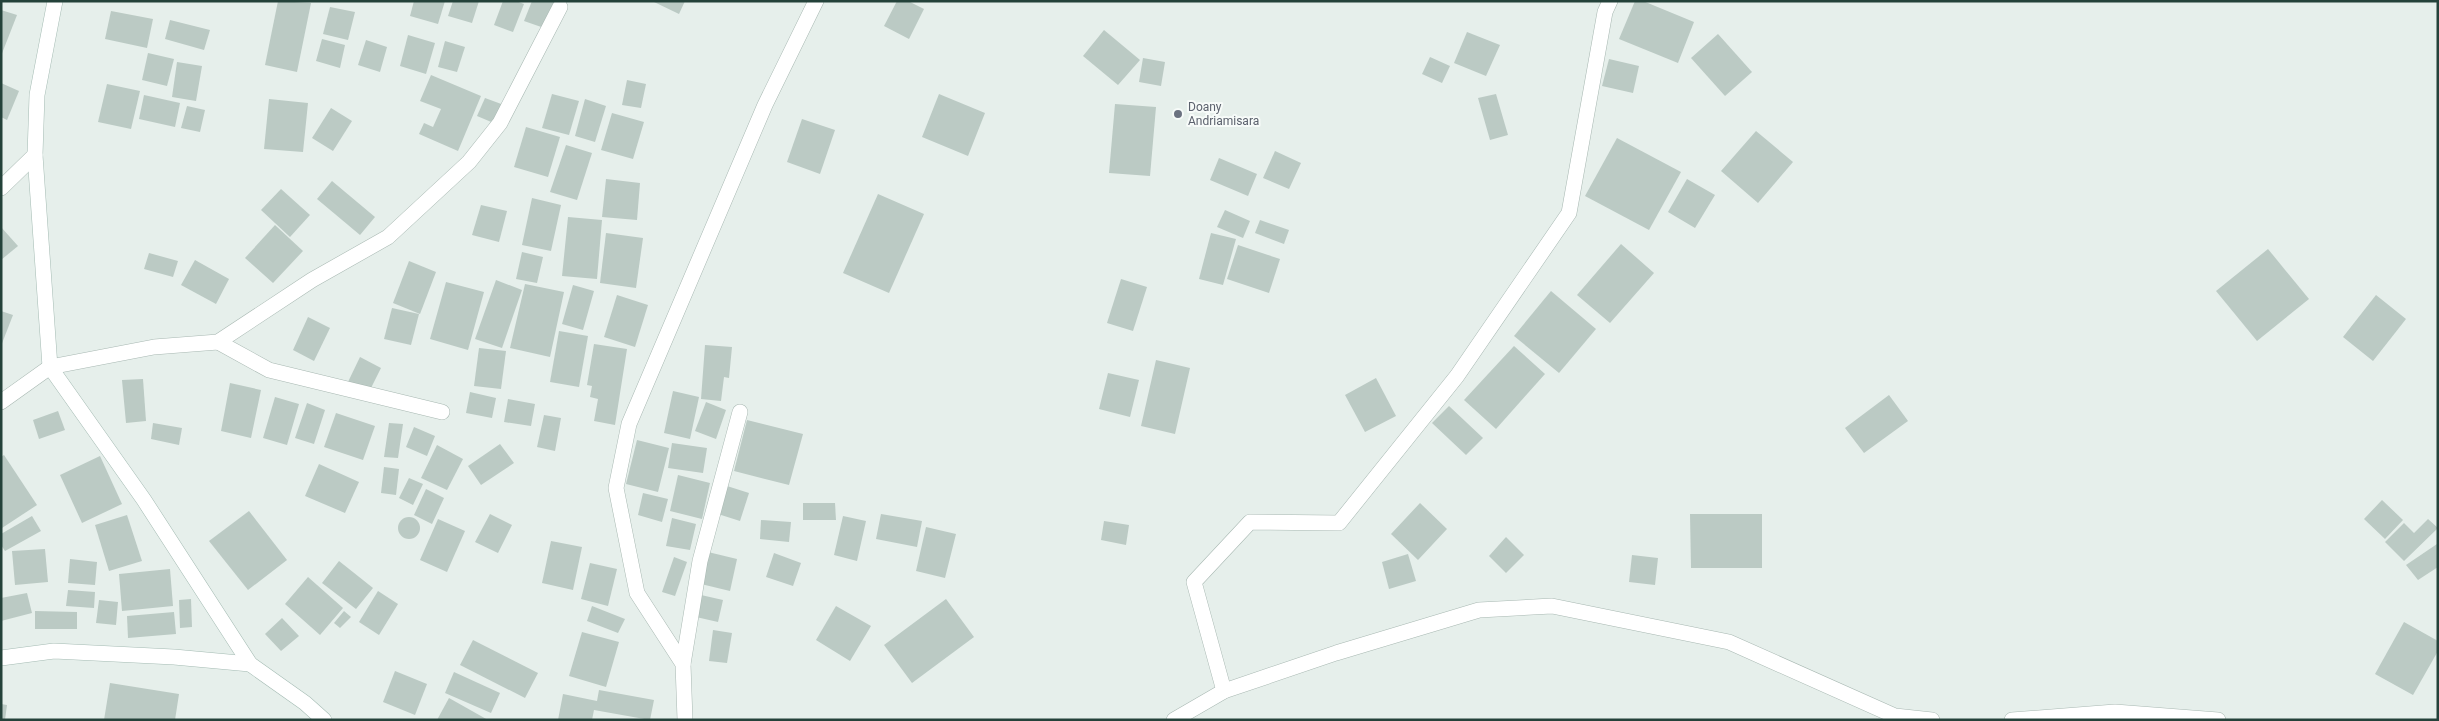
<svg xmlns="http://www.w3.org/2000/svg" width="2439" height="721" viewBox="0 0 2439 721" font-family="Roboto,sans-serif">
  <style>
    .building { fill: #bbcac4 }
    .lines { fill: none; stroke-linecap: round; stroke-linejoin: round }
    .street-casing { stroke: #a8b8b2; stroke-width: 16 }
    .secondary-casing { stroke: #a4bbb3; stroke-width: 16 }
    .street { stroke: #fff; stroke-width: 15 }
    .secondary { stroke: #fff; stroke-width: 15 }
    .worship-dot { fill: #6b7280; stroke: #f7fbf9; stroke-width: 2 }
    .labels { text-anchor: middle; stroke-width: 4; stroke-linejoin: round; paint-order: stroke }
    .worship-label { font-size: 12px; fill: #5b616d; stroke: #f7fbf9; text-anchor: start }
  </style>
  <rect width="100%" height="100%" fill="#e6efeb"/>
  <g class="building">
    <polygon points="278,1 311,3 297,72 265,65"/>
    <polygon points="414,1 445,1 438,24 410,16"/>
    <polygon points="453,1 479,1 472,23 448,16"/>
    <polygon points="503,1 516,1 524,4 513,32 494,25"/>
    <polygon points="532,1 558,1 547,29 524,21"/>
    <polygon points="652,1 685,1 679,14"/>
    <polygon points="897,1 908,1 924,9 909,39 884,26"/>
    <polygon points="1635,1 1643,1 1694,22 1678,63 1619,39"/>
    <polygon points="330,7 355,12 348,40 323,34"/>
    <polygon points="1,10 17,15 1,56"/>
    <polygon points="111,11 153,19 147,48 105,39"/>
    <polygon points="170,20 210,30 204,50 165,39"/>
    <polygon points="1104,30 1140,60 1118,85 1083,56"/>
    <polygon points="1467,32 1500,45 1486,76 1454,63"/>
    <polygon points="1718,34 1752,72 1725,96 1691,58"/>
    <polygon points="408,35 435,43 426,74 400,66"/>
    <polygon points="322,39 345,45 340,68 316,61"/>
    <polygon points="366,40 387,47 380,72 358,65"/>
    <polygon points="445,41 465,47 457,72 438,67"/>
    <polygon points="148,53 174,59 167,86 142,80"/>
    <polygon points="1430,57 1450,66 1442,83 1422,74"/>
    <polygon points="1143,58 1165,62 1161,86 1139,82"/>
    <polygon points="1609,59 1639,66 1633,93 1602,86"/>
    <polygon points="177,62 202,66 196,101 172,97"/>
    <polygon points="431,75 481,96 458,151 419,134 424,123 433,127 441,109 420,101"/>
    <polygon points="627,80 646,84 641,108 622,105"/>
    <polygon points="1,83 19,91 7,120 1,117"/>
    <polygon points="107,84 140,91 131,129 98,122"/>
    <polygon points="552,94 579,101 569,135 542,128"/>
    <polygon points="939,94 985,113 968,156 922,137"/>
    <polygon points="1496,94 1508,135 1490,140 1478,98"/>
    <polygon points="144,95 180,103 175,127 139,119"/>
    <polygon points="485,98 504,105 496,124 477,116"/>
    <polygon points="269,99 308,103 303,152 264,149"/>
    <polygon points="585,99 606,106 595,142 575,136"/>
    <polygon points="1115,104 1156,107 1150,176 1109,173"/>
    <polygon points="187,106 205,110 200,132 181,128"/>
    <polygon points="331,108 352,121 333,151 312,138"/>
    <polygon points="612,113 644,122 633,159 601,150"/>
    <polygon points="802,119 835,130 820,174 787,162"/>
    <polygon points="526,127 560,137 548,177 514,167"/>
    <polygon points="1756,131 1793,162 1758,203 1721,171"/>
    <polygon points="1617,138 1681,172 1649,230 1585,196"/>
    <polygon points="566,145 592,153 577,200 550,192"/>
    <polygon points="1275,151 1301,163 1289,189 1263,178"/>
    <polygon points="1219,158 1257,174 1248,196 1210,180"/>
    <polygon points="606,179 640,183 637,220 602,217"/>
    <polygon points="1687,179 1715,195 1695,228 1668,212"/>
    <polygon points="332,181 375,217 360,235 317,199"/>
    <polygon points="281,189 310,215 290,237 261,210"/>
    <polygon points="878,194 924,214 889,293 843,273"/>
    <polygon points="532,198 561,205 551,251 522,245"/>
    <polygon points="481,205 507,211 499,242 472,235"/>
    <polygon points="1225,210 1250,221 1243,238 1217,227"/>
    <polygon points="568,217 602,220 597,279 562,276"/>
    <polygon points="1260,220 1289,230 1284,244 1255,233"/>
    <polygon points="275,225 303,251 273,283 245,258"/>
    <polygon points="1,227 18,246 1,260"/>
    <polygon points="606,233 643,238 636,288 600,283"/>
    <polygon points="1211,233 1236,239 1223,285 1199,279"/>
    <polygon points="1621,244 1654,273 1610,323 1577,295"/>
    <polygon points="1238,245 1280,259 1269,293 1227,279"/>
    <polygon points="2268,249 2309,299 2257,341 2216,291"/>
    <polygon points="522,252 543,257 537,283 516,279"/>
    <polygon points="149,253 178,261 173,277 144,269"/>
    <polygon points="195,260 229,279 216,304 181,285"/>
    <polygon points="409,261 436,272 420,314 393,303"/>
    <polygon points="1121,279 1147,287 1133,331 1107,323"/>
    <polygon points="496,280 522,290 502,348 475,339"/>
    <polygon points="446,282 484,292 468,350 430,339"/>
    <polygon points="525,284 564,292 550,357 510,348"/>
    <polygon points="573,285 594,291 583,330 562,324"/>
    <polygon points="1551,291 1596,329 1559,373 1514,336"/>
    <polygon points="617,295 648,305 635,347 604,337"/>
    <polygon points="2376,295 2406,319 2373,361 2343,337"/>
    <polygon points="392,308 419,314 411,345 384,339"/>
    <polygon points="1,311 13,315 1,346"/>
    <polygon points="308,317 330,328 314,361 293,350"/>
    <polygon points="559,331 588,336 579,387 550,382"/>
    <polygon points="594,344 627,349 615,425 594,421 598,399 590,397 592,386 587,385"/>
    <polygon points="705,345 732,347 729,378 724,377 721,401 701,399"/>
    <polygon points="1514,346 1545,374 1496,429 1464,400"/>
    <polygon points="479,348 506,351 501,389 474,386"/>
    <polygon points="360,357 381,368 368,394 347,384"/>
    <polygon points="1156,360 1190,368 1175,434 1141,426"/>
    <polygon points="1108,373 1139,380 1130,417 1099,409"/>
    <polygon points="1376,378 1396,416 1365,432 1345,395"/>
    <polygon points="143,379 146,421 126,423 122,380"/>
    <polygon points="230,383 261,390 251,438 221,431"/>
    <polygon points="673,391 699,397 690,439 664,433"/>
    <polygon points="470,392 496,398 492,418 466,413"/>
    <polygon points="1889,395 1908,421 1864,453 1845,428"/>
    <polygon points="275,397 299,404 287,445 263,438"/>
    <polygon points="508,399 535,404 531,426 504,422"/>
    <polygon points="706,402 726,410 716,439 695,431"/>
    <polygon points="307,403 325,410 314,444 295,438"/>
    <polygon points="1449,406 1483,438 1466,455 1432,423"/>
    <polygon points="58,411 65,430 39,439 33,420"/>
    <polygon points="336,413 375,426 363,460 324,447"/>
    <polygon points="544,415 561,418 555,451 537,447"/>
    <polygon points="747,420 803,434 789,485 734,471"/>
    <polygon points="153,423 182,428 179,445 151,439"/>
    <polygon points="389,423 403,424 398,458 384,457"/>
    <polygon points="414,427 435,436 427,456 406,447"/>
    <polygon points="637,440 669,448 658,492 626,484"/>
    <polygon points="672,443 707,448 703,473 668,468"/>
    <polygon points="500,444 514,463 481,485 468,466"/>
    <polygon points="437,445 463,459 447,490 421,478"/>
    <polygon points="4,455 37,505 2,528 1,457"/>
    <polygon points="100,456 122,504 82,523 60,475"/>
    <polygon points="319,464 359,482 345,513 305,496"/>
    <polygon points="384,467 399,469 396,495 381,493"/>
    <polygon points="678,475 710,483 702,519 670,511"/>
    <polygon points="409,478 423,484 413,505 399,498"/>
    <polygon points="727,486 749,493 740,521 718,514"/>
    <polygon points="426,489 444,498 432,524 414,515"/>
    <polygon points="643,493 668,499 662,522 638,515"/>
    <polygon points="2382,500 2403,520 2385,539 2364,519"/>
    <polygon points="803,503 835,503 836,520 803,520"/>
    <polygon points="1420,503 1447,529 1418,560 1391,534"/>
    <polygon points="249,511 287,560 248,590 209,541"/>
    <polygon points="490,514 512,525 498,553 475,542"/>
    <polygon points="881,514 922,521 917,547 876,539"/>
    <polygon points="1690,514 1762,514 1762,568 1691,568"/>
    <polygon points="127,515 142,561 109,571 95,525"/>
    <polygon points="32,516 41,531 5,551 1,545 1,534"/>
    <polygon points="843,516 866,521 857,561 834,555"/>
    <circle cx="409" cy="528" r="11"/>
    <polygon points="672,518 696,524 690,550 666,546"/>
    <polygon points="438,519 465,531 447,572 420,560"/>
    <polygon points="2428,519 2438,528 2404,561 2385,542 2404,523 2414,533"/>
    <polygon points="761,520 791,522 789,542 760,539"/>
    <polygon points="1104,521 1129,525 1126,545 1101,540"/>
    <polygon points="926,527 956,534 945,578 916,571"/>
    <polygon points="1506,537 1524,555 1506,573 1489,556"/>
    <polygon points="551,541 582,547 573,590 542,583"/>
    <polygon points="2437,544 2438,567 2418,580 2406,565"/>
    <polygon points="45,549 48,582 15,585 12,551"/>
    <polygon points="708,552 737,559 730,591 701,584"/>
    <polygon points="774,553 801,563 793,586 766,577"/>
    <polygon points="1408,554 1416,581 1389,589 1382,562"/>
    <polygon points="1632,555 1658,558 1655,585 1629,582"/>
    <polygon points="674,557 687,562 675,596 662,592"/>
    <polygon points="70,559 97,562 95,585 68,583"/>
    <polygon points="339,561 373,588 356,609 322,583"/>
    <polygon points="590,563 617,569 608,606 581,599"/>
    <polygon points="170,569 173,606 122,611 119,574"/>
    <polygon points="308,577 343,608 320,635 285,604"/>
    <polygon points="68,590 95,592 94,608 66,606"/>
    <polygon points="378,591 398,604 379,635 359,622"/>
    <polygon points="27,593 32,613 1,621 1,598"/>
    <polygon points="701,595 723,600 718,622 696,617"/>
    <polygon points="191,599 192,627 180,628 179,600"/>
    <polygon points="946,599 974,637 912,683 884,645"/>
    <polygon points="99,600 118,602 116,625 96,623"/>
    <polygon points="592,606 625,619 618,633 587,621"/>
    <polygon points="836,606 871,626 850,661 816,640"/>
    <polygon points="35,611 77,612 77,629 35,629"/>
    <polygon points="344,611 351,617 340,628 334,623"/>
    <polygon points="174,612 176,634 128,638 127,616"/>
    <polygon points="282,618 299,636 281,651 265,634"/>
    <polygon points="2404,622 2438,641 2438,651 2413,695 2375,674"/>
    <polygon points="713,630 732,633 727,663 709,661"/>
    <polygon points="582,632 619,642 606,687 569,676"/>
    <polygon points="473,640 538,673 525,698 460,665"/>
    <polygon points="395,671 427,684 415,715 383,702"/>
    <polygon points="454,672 500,693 491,713 445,693"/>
    <polygon points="110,683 179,694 175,720 104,720"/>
    <polygon points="599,690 654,700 650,720 594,710 592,720 558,720 563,694 597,701"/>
    <polygon points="449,698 488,720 437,720"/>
    <polygon points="1,704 7,705 5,720 1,720"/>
  </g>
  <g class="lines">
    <defs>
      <g id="street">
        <polyline points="1,188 35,155"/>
        <polyline points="218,342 269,370 442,412"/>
        <polyline points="1,402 50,367 154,347 218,342 312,280 388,237 469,162 500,123 560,7"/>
        <polyline points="683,664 700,561 740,412"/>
        <polyline points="1224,691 1194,582 1250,522 1339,523 1457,376 1569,213 1605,12 1610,1"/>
        <polyline points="685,720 683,664 637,593 616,488 629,424 765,105 816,1"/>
        <polyline points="1174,720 1224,691 1336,653 1479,610 1552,606 1729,642 1895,716 1932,720"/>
        <polyline points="2012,720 2115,712 2218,720"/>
      </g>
      <g id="secondary">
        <polyline points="55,1 37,95 35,155 50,367 144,500 250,664 305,703 324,720"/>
        <polyline points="1,658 54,651 174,657 250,664"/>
      </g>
    </defs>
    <use href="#street" class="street-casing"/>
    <use href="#secondary" class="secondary-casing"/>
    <use href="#street" class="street"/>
    <use href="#secondary" class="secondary"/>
  </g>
  <circle class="worship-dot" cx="1178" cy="114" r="5"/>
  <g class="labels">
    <g class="worship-label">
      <text x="1188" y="111">Doany<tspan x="1188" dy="14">Andriamisara</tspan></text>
    </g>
  </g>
  <rect width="2439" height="721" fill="none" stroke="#24423a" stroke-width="5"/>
</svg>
